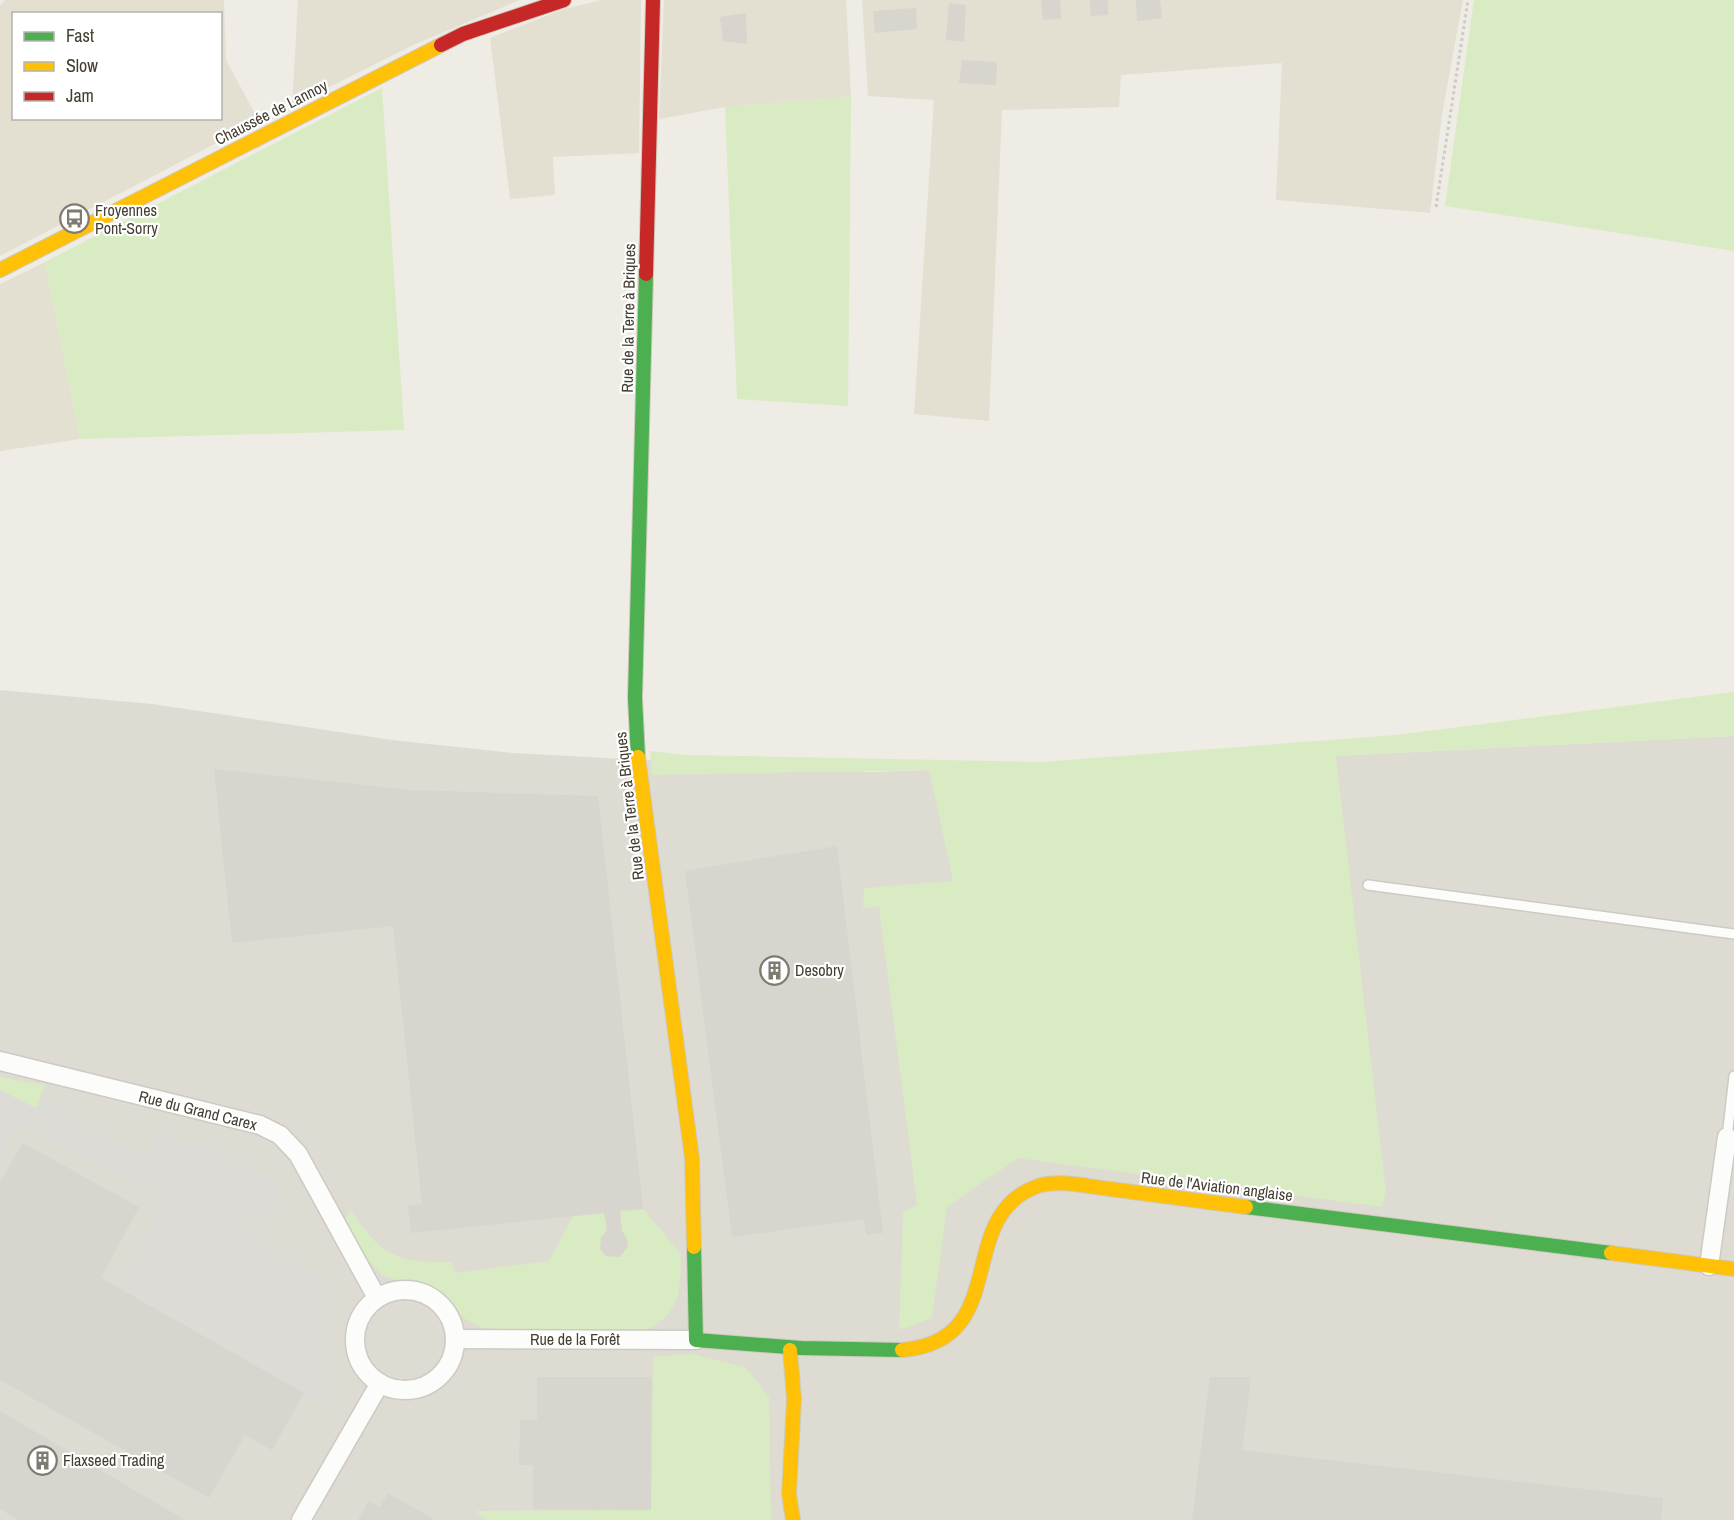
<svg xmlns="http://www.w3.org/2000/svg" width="1734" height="1520" viewBox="0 0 1734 1520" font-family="'Archivo Narrow',sans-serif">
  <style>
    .residential { fill: #e3dfd1; fill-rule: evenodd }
    .industrial { fill: #dedbd3 }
    .green { fill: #d8ebc2 }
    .parking { fill: #dddbd5 }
    .building { fill: #d7d5cd }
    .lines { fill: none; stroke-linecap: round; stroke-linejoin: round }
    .lane-casing { stroke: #cccac3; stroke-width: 12 }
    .street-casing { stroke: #cccac3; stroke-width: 21 }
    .fast-casing { stroke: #cecabb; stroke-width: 16 }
    .slow-casing { stroke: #cecabb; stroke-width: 16 }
    .jam-casing { stroke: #cecabb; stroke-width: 16 }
    .path { stroke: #cdcbc5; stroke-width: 3; stroke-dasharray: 3 3; stroke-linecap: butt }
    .lane { stroke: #fcfcfb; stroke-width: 9 }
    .street { stroke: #fcfcfb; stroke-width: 18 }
    .fast { stroke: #4caf50; stroke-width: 14 }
    .slow { stroke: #ffc107; stroke-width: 14 }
    .jam { stroke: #c62828; stroke-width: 14 }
    .labels { text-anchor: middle; stroke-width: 4.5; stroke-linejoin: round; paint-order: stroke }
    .street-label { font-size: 16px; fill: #443e31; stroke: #fff }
    .poi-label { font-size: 16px; fill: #443e31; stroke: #fff; text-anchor: start }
  </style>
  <rect width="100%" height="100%" fill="#eeece5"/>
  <g class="residential">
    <path d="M5,0H224L226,60L259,121L0,256V6ZM14,14H220V118H14Z"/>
    <polygon points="298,0 520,0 413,45 292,106"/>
    <polygon points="602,0 641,0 639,153 553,157 555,195 510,199 490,38 561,10"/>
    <polygon points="664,0 846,0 851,97 725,107 659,119"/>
    <polygon points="862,0 1463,0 1442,114 1430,213 1276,200 1282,63 1121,75 1119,107 1002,110 989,421 914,414 934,100 868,96"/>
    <polygon points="45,262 80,439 0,451 0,284"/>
  </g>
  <polygon class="industrial" points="0,690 152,704 392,740 512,753 870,772 1334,756 1734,736 1734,1520 0,1520"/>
  <g class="green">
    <polygon points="1474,0 1734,0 1734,251 1445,206"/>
    <polygon points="382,88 404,430 80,439 45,262"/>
    <polygon points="851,97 848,406 737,399 725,107"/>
    <polygon points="1734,692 1734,736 1336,756 1386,1192 1382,1207 1018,1158 947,1207 932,1318 899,1330 903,1212 917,1205 879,907 863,908 864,888 953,881 929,770 652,775 650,751 686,755 1042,762 1396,735"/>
    <polygon points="0,1077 45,1085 36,1109 0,1090"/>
    <path d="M350,1209C381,1256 396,1263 452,1262L455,1273L549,1261L573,1216L604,1213L621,1226L620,1211L643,1209L681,1254C680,1296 681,1314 639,1334H525L482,1328L458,1315L439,1296L382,1275L367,1259L345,1221Z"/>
    <polygon points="692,1354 745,1367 769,1397 771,1520 486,1520 475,1511 651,1510 653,1357"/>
  </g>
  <polygon class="parking" points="0,1090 36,1108 42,1097 144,1156 160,1130 196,1149 203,1140 285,1186 263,1224 246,1216 242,1225 262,1232 273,1249 331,1281 332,1409 115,1286 162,1201 22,1122 0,1160"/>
  <g class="building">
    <polygon points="1041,0 1060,0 1061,19 1043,20"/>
    <polygon points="1090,0 1108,0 1108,15 1091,16"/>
    <polygon points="1136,0 1160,0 1162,18 1137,21"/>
    <polygon points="949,3 966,5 964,42 946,40"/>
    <polygon points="916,8 917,29 875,33 873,11"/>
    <polygon points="746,13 747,44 723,41 720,17"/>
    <polygon points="962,60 997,62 996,85 959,83"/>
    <polygon points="214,769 410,790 598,796 643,1209 620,1211 622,1231 627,1239 628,1246 620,1257 606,1256 600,1249 601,1238 607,1230 604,1213 411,1233 408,1206 422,1204 393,926 232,943"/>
    <polygon points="837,846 883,1233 866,1235 864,1219 732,1237 685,871"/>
    <polygon points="23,1143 139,1207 101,1278 304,1393 272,1450 245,1435 209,1498 0,1380 0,1182"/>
    <polygon points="537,1377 652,1377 651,1510 533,1509 533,1465 519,1465 520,1420 537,1420"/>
    <polygon points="1210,1377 1251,1377 1242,1450 1663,1498 1661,1520 1192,1520"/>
    <polygon points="0,1411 185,1520 18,1520 0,1509"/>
    <polygon points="388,1493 435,1520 358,1520 369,1501 380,1507"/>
  </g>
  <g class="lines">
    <defs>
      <g id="lane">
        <polyline points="1368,885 1734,934"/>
        <polyline points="1727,1137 1734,1076"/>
      </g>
      <g id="street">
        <polyline points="0,1061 260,1125 280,1135 298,1154 377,1298"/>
        <polyline points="1709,1266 1727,1137"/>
        <circle cx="405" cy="1340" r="50"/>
        <polyline points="455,1339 696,1340"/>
        <polyline points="301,1520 380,1383"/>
      </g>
      <g id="fast">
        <polyline points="638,757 635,698 646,274"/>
        <polyline points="1246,1207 1611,1253"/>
        <polyline points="694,1247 696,1340 801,1348 902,1350"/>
      </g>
      <g id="slow">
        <polyline points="0,270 441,45"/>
        <polyline points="638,757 692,1158 694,1247"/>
        <polyline points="1611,1253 1734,1269"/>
        <polyline points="790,1350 794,1399 789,1494 793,1520"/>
        <path d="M902,1350C1014,1341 952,1216 1038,1186C1059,1179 1089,1187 1110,1189C1156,1195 1201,1201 1246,1207"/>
      </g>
      <g id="jam">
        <polyline points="441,45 463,34 564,0"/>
        <polyline points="646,274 653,0"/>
      </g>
    </defs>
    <use href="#lane" class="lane-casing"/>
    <use href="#street" class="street-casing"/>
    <use href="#fast" class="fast-casing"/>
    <use href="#slow" class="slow-casing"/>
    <use href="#jam" class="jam-casing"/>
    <polyline class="path" points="1436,207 1468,0"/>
    <use href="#lane" class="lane"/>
    <use href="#street" class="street"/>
    <use href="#fast" class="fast"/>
    <use href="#slow" class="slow"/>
    <use href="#jam" class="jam"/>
  </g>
  <defs>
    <symbol id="bus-ring" viewBox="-11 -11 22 22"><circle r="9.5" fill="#fff" stroke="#807b70" stroke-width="1.5"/><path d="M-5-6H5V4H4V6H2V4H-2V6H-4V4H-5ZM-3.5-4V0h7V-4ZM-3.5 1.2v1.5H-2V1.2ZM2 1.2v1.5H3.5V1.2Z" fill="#807b70"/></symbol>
    <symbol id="building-ring" viewBox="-11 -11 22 22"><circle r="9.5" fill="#fff" stroke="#807b70" stroke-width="1.5"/><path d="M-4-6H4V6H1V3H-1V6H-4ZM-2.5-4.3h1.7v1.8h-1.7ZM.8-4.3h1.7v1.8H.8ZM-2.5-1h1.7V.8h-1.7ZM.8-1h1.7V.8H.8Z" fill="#807b70"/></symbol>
  </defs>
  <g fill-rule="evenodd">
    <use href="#bus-ring" x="58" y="202" width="33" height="33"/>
    <use href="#building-ring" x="758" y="954" width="33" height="33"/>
    <use href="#building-ring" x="26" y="1444" width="33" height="33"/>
  </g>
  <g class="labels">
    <g class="street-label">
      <text transform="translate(271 112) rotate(-27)" y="6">Chaussée de Lannoy</text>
      <text transform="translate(628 318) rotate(-89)" y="6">Rue de la Terre à Briques</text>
      <text transform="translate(629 806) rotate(-97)" y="6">Rue de la Terre à Briques</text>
      <text transform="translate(198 1110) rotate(14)" y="6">Rue du Grand Carex</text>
      <text transform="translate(1217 1186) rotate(7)" y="6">Rue de l'Aviation anglaise</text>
      <text x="575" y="1345">Rue de la Forêt</text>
    </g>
    <g class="poi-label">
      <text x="95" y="216">Froyennes<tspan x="95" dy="18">Pont-Sorry</tspan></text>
      <text x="795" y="976">Desobry</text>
      <text x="63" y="1466">Flaxseed Trading</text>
    </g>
  </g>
  <rect x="12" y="12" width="210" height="108" fill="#ffffff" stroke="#b4b2ad" stroke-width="1.5"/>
  <rect x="24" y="32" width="30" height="9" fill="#4caf50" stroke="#b4b2ad" stroke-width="1.5"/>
  <text x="66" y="42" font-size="18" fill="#443e31">Fast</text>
  <rect x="24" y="62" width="30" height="9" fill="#ffc107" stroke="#b4b2ad" stroke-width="1.5"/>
  <text x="66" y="72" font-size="18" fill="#443e31">Slow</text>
  <rect x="24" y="92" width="30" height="9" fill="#c62828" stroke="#b4b2ad" stroke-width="1.5"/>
  <text x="66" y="102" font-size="18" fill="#443e31">Jam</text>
</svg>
